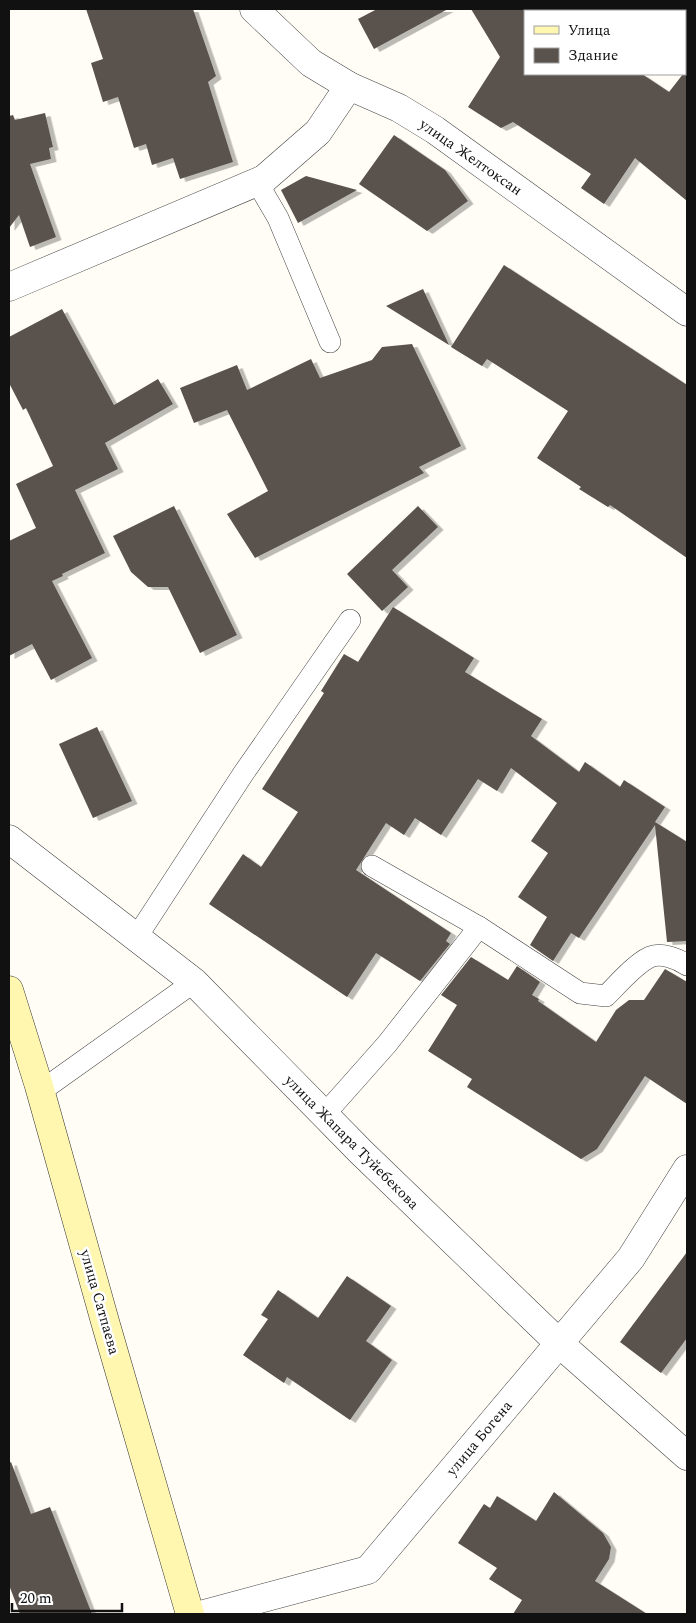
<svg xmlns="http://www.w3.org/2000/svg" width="696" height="1623" viewBox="0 0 696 1623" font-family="Spectral,serif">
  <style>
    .building { fill: #5a524d; filter: url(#shadow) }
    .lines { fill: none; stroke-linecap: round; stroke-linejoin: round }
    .lane-casing { stroke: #444; stroke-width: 22 }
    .street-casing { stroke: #444; stroke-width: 29 }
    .secondary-casing { stroke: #333; stroke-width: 29 }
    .lane { stroke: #fff; stroke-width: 21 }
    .street { stroke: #fff; stroke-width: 28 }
    .secondary { stroke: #fff6b0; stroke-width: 28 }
    .labels { text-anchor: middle; stroke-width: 5; stroke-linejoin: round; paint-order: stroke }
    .street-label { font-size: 15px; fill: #111; stroke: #fff }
  </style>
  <defs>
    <filter id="shadow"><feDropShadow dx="5.5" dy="3" stdDeviation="0" flood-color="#0004"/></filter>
  </defs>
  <rect width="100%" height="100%" fill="#fffdf5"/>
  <g class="building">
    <polygon points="86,9 193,9 216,76 208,82 233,162 180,179 173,158 152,165 146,144 134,148 118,97 103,102 91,63 103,59"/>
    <polygon points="377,9 448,9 374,49 358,19"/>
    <polygon points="471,9 525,9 525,74 642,74 669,92 687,69 687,201 635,158 604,204 581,188 591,174 513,122 501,128 468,107 500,57"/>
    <polygon points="45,113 53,147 49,148 51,159 30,164 56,237 30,247 19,215 9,228 9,116 13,115 15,120"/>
    <polygon points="394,135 445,170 468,201 427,231 359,184"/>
    <polygon points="306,176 357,190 298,223 281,190"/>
    <polygon points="504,265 687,385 687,558 610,505 608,507 579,489 581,487 537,458 568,411 487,359 482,366 451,347"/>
    <polygon points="423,289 449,345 386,306"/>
    <polygon points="62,309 114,405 158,379 173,404 105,443 118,469 75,490 105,553 62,574 63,576 52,581 92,658 51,680 32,644 9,656 9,541 36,528 16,484 53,466 26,408 23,410 9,383 9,337"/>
    <polygon points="412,344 461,446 419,467 424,473 255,558 227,514 268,491 227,410 194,423 180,388 237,365 247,390 311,359 320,378 372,360 382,347"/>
    <polygon points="174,506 237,635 200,653 168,587 148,587 131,572 113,536"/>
    <polygon points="418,506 438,527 392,570 408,587 382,611 347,574"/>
    <polygon points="393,607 474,658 465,672 542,719 531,736 579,772 585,762 620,787 624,780 665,807 655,822 687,842 687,941 667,942 655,825 579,938 571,933 553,961 530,945 547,917 518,897 548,853 531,841 557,803 511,768 497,791 478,779 441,835 415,818 404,835 386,823 356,870 451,933 446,941 450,944 420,981 376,953 347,997 209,904 243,854 261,867 298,812 262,789 324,693 321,691 344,654 358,662"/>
    <polygon points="97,727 132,801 93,818 59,744"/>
    <polygon points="471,957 508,980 517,966 540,982 532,995 539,999 538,1001 596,1042 616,1010 629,1000 644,1000 665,969 687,982 687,1104 645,1076 597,1149 581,1159 467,1087 472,1079 428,1051 457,1005 441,995"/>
    <polygon points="687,1252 687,1338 661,1373 620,1342"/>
    <polygon points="347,1276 391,1306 366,1341 392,1360 350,1420 287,1377 284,1383 243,1355 268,1319 261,1315 278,1290 318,1318"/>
    <polygon points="11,1462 31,1514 50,1507 92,1614 20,1614 9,1585 9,1463"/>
    <polygon points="554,1492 603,1533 611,1547 609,1559 595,1581 647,1614 513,1614 522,1600 489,1579 497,1568 458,1543 484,1504 490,1508 497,1496 536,1521"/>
  </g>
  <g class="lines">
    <defs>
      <g id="lane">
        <polyline points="257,182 278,218 330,342"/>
        <path d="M372,866L479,927L580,993L606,996C618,984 635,964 650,957C661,952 678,959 687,965"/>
        <polyline points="136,938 243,774 350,620"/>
        <polyline points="41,1091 194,982"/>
        <polyline points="324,1115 387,1044 479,927"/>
      </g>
      <g id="street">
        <polyline points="254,9 311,63 349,86 399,108 435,130 687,312"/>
        <polyline points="9,287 264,179 318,132 349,86"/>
        <polyline points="9,839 194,982 361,1152 560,1344 687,1456"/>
        <polyline points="204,1614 368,1570 631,1258 687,1169"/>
      </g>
      <polyline id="secondary" points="9,990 39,1086 106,1325 190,1614"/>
    </defs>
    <use href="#lane" class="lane-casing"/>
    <use href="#street" class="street-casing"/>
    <use href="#secondary" class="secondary-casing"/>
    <use href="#lane" class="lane"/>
    <use href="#street" class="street"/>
    <use href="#secondary" class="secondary"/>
  </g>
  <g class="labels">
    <g class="street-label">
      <text transform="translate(471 157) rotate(35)" y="5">улица Желтоксан</text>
      <text transform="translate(352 1142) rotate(45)" y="5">улица Жапара Туйебекова</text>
      <text transform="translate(100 1302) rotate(74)" y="5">улица Сатпаева</text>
      <text transform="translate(479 1438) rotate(-50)" y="5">улица Богена</text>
    </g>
  </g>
  <rect width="696" height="1623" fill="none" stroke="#111111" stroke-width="20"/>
  <rect x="524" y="10" width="162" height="65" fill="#ffffff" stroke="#a0a0a0"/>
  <rect x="534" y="26" width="25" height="8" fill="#fff6b0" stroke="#a0a0a0"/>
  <text x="568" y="35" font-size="15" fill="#111111">Улица</text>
  <rect x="534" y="48" width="25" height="15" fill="#5a524d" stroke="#a0a0a0"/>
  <text x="568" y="60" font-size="15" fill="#111111">Здание</text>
  <path d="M12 1603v8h110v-8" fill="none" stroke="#111111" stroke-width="2.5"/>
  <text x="20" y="1603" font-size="15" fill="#111111" stroke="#ffffff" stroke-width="4" paint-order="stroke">20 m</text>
</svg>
